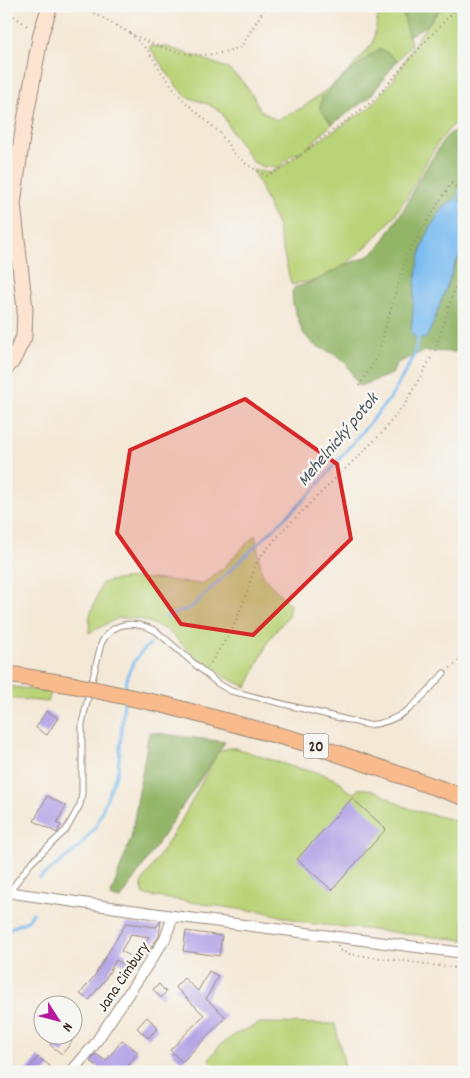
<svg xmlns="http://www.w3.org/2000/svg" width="470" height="1078" viewBox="0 0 470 1078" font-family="Dekko,sans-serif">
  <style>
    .green { fill: #bad377; stroke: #7a7e4a }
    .forest { fill: #93b568; stroke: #677043 }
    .water { fill: #7cbcf1; stroke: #5c7388 }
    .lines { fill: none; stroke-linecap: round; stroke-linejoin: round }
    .stream { stroke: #7cbcf1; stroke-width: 3 }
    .building { fill: #aa9ae5; fill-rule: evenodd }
    .lane-casing { stroke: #98897a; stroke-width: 7 }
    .street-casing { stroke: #98897a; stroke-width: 12 }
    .secondary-casing { stroke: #98897a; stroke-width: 17 }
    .primary-casing { stroke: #98897a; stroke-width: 18 }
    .path { stroke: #98897a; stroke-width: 2; stroke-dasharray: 1 4; stroke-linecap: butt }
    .lane { stroke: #fff; stroke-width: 5 }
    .street { stroke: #fff; stroke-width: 10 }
    .secondary { stroke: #fde4d1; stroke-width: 15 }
    .primary { stroke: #fabb8c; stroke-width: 16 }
    .primary-bridge-casing { stroke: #98897a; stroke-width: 18; stroke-linecap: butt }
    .primary-bridge { stroke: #fabb8c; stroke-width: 16 }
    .marked { fill: #d62828; fill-opacity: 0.2; stroke: #d62828; stroke-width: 4; stroke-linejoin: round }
    .labels { text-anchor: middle; stroke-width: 5; stroke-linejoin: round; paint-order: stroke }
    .shield { fill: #f6f6f2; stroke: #73675e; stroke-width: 1 }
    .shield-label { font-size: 15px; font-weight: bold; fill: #3b2a1e }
    .street-label { font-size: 16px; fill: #3b2a1e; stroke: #f6f6f2 }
    .water-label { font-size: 18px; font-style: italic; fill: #4e565d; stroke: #f6f6f2 }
  </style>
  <rect width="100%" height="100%" fill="#f6f6f2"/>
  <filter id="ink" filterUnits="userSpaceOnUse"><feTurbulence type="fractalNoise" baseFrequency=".02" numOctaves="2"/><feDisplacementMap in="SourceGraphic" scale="10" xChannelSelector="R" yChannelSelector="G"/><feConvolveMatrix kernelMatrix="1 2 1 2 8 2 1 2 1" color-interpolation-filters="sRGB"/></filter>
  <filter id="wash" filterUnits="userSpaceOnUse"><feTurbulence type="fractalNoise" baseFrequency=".0096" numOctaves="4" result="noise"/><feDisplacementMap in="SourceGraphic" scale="20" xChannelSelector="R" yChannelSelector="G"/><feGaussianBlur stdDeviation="1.12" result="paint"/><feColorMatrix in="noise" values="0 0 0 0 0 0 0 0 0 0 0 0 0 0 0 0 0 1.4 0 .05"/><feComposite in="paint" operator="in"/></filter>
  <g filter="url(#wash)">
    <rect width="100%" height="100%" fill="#f4e8d6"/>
    <g class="green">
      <path d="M380,6H410L403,12L411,44L397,61L388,53L370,55L337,83L322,97L320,108L332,124L306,149L369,108L393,80L419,36L443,6H464V115C431,142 424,172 401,206C388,226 371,243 352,259C334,273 320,282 297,283L296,285L291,284L277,225L253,170L269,173L282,167L303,151L291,156L279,167H264L253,162L232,132L222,113L208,104L187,97L178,88L150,49V46L167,47L195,56L227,68L241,80L254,97L259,109L276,120L302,108L343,77L364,54L373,43Z"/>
      <path d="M255,535L261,570L265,579L290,604L288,616L269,640L247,687L233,681L214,671L194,656L167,630L141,619L118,618L89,633L90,615L102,583C133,574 170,581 202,584L223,568Z"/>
      <polygon points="6,686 51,692 48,702 6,698"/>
      <path d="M228,748H236L293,767L323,774L341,782L345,789L354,793L358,789C374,787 384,796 397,803C418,814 442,815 464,824V940L307,923L257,910L251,911L144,895L141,884L180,823L218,752Z"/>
      <polygon points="260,1023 335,1024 346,1072 219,1072 209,1059 219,1046 234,1035"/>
    </g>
    <g class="forest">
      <polygon points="410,6 442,6 426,26 408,36 403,12"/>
      <polygon points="379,49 388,53 397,61 370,97 332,124 320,109 322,97 337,83"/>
      <polygon points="464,122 464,203 457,199 432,226 421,252 411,330 426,338 430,331 455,264 464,248 464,346 457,352 424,351 397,363 392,374 359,386 346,363 332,353 314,345 303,333 293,305 292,292 294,288 317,280 344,265 369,256 381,244 405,207 418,181 429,163 446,137"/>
      <polygon points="149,732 225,742 121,899 110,897 131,838"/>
    </g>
    <path class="water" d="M457,199L464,203V248L455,264L430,331L426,338L418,339L413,336L411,330C414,304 414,277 421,252C425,236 440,204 457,199Z"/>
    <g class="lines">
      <g class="stream">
        <polyline points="458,203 457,199 464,185"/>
        <polyline points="166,617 192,607 312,492 391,397 414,356 419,335"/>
        <path d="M125,691C126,671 135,657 150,644"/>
        <polyline points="40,878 78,848 96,826 118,770 124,702"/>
        <polyline points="6,930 27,921 33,913"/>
      </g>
    </g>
    <g id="blocks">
      <g class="building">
        <polygon points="46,711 58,718 47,735 36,728"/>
        <polygon points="47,796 66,806 57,823 61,825 57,833 34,821"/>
        <polygon points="352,798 386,829 332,890 297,859"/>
        <path d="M161,921L159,936L150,949L137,964L136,963L132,969L116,960L104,981L89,1000L80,994L95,975L126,923L156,927ZM131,934L149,937L134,958L121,951Z"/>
        <polygon points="186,931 222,936 219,956 183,951"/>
        <polygon points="209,971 218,976 206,999 226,1017 182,1062 170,1050 204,1015 175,987 184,978 198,991"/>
        <polygon points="159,984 166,992 161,998 153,989"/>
        <polygon points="147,1017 158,1028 148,1038 137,1028"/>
        <polygon points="57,1036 64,1036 72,1042 62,1054 50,1045"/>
        <polygon points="122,1040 138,1052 124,1072 105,1072 90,1061 96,1054 106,1061"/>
        <polygon points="38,1057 50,1066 45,1072 26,1072"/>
      </g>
    </g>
  </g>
  <g filter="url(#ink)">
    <use href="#blocks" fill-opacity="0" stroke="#98897a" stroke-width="1"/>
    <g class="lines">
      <defs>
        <path id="lane" d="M9,892L31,863L66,830L80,805L82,793V723L101,644C112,621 135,620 156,631L217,683L231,691L368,725C404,723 422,697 444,673"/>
        <g id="street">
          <polyline points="6,892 173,916 464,953"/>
          <polyline points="71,1072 94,1045 165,939 173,916"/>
        </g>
        <polyline id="secondary" points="6,368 12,361 24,337 25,309 13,204 22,137 41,33 50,6"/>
        <g id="primary">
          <polyline points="6,674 73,685"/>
          <polyline points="165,705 310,744 464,797"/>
        </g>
      </defs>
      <use href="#lane" class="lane-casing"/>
      <use href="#street" class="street-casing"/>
      <use href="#secondary" class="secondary-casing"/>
      <use href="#primary" class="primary-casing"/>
      <g class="path">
        <path d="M81,6C122,27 165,60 214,54C223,53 232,49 241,47L266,6"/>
        <polyline points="6,10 30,28"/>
        <polyline points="130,33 149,52 160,70 182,99 220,133 233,152 246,164 266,176 278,171 373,101 423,44 459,6"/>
        <polyline points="359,386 377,357 407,254 451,183 464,194"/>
        <polyline points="208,667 233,628 246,595 255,565 262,555 284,529 382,433 406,402 435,351 464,259"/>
        <polyline points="450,668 464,657"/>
        <polyline points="338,946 339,950 349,954 464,969"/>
      </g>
      <use href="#lane" class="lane"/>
      <use href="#street" class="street"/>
      <use href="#secondary" class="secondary"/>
      <use href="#primary" class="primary"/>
      <defs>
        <polyline id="primary-bridge" points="73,685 165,705"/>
      </defs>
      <use href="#primary-bridge" class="primary-bridge-casing"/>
      <use href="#primary-bridge" class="primary-bridge"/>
    </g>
  </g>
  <path class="marked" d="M245,399L337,464L351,539L253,635L181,624L117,533L130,450Z"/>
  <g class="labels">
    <rect class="shield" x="303.5" y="733.5" width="25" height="25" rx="4"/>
    <g class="shield-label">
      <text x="316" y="751">20</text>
    </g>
    <g class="street-label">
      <text transform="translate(122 976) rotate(-56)" y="6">Jana Cimbury</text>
    </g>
    <g class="water-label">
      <text transform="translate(337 439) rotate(-50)" y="6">Mehelnický potok</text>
    </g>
  </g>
  <rect width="470" height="1078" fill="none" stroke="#f6f6f2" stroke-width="25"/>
  <g transform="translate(58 1020) rotate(126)"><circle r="24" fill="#f6f6f2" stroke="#aba49d"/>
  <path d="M0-4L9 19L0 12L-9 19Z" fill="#b5179e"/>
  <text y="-8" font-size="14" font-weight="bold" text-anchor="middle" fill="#3b2a1e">N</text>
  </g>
</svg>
